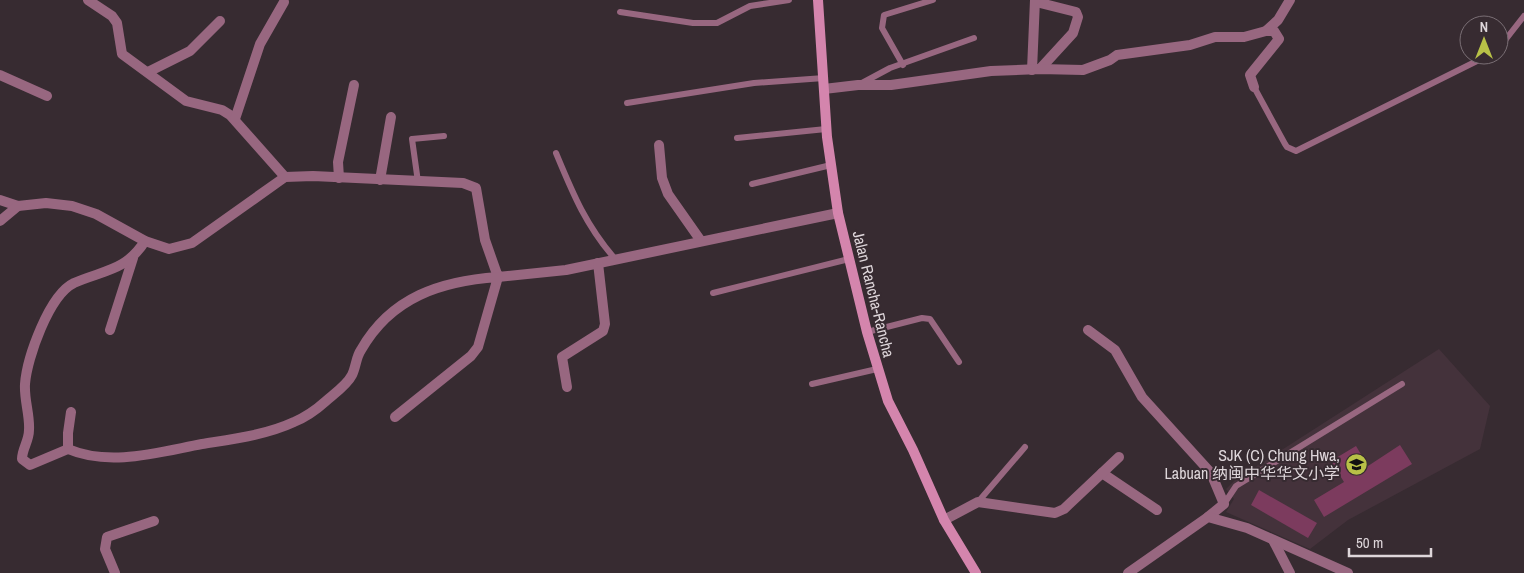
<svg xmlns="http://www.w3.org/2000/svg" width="1524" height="573" viewBox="0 0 1524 573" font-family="'Archivo Narrow','Noto Sans SC',sans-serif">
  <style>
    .built { fill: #44323b }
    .building { fill: #7c3b5e }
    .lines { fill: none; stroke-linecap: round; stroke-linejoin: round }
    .service { stroke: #986780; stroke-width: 6 }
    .minor { stroke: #986780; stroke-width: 10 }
    .secondary { stroke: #d485ad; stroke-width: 10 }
    .labels { text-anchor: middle; stroke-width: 4; stroke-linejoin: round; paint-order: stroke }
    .street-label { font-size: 16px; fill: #ded6da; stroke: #372b31 }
    .poi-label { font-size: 16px; fill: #ded6da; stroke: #372b31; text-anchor: end }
  </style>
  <rect width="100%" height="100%" fill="#372b31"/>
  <polygon class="built" points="1439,349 1490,406 1480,449 1348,520 1310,549 1226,512 1234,499 1226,489 1235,480"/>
  <g class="building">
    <polygon points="1400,445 1412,464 1324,517 1314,500 1344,482 1331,461 1356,446 1368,466"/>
    <polygon points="1259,490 1317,523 1308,538 1251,505"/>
  </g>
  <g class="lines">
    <g class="service">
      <polyline points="620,12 693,23 717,23 750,6 789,0"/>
      <polyline points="1499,48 1524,16"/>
      <polyline points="903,65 882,28 884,15 933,0"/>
      <polyline points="862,83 890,68 974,38"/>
      <polyline points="1254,87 1285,144 1287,147 1296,151 1489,55"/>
      <polyline points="627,103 754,83 824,78"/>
      <polyline points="737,138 826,129"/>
      <path d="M556,153C573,194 586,226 616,260"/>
      <polyline points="418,182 412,139 444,136"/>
      <polyline points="752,184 831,165"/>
      <polyline points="713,293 849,259"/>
      <polyline points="867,332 922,318 930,319 959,362"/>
      <polyline points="812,384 877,369"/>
      <polyline points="978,502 1025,447"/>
      <polyline points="1224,504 1236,486 1402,384"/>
    </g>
    <g class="minor">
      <polyline points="88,0 112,16 117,23 122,54 186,101 222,110 230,115 285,177"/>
      <polyline points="1036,2 1076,12 1078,17 1073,33 1040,69"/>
      <polyline points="1032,70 1035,0"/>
      <polyline points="148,72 190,51 220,21"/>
      <polyline points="0,75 47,96"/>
      <polyline points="1254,87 1250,75 1279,39 1274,31 1266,31"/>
      <polyline points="824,89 858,85 891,85 991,71 1040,69 1083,70 1110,60 1117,55 1190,45 1215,37 1244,37 1266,31 1278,20 1290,0"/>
      <polyline points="235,119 260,44 284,2"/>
      <polyline points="659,145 662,178 668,194 701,241"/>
      <polyline points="339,178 338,162 354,85"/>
      <polyline points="380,180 391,117"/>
      <polyline points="0,200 18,206 46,203 72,206 96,214 145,241 169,249 192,243 285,177 313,176 463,183 476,188 485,240 498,277 566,270 838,213"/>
      <polyline points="0,221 18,206"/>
      <polyline points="110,330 133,258"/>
      <polyline points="1088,330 1115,350 1142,397 1211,473 1224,504 1208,517"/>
      <polyline points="567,387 562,357 603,331 605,324 598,263"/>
      <path d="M71,412L68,433V449C110,467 159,452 202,444C233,439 266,435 294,422C306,417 316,410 326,401C334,394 347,385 352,375C356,367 356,357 361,350C391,297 441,281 498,277L478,347L471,356L395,417"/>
      <path d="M68,449L30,465L22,459C22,449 29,441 29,430C30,415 24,400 25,384C27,358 49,295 74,283C104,270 126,271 145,241"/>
      <polyline points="1102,473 1157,510"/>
      <polyline points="944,520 978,502 1055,513 1064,509 1119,457"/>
      <polyline points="1273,540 1290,573"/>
      <polyline points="115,573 105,549 107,537 154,521"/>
      <polyline points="1128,573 1208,517 1247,528 1348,573"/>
    </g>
    <polyline class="secondary" points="818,0 827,137 838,213 867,332 888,401 913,450 944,520 976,573"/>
  </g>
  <defs>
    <symbol id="school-disc" viewBox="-11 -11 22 22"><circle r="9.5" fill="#b8c147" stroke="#372b31"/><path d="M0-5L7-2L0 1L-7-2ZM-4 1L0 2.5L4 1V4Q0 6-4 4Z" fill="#111"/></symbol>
  </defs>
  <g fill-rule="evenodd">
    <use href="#school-disc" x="1344" y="452" width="25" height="25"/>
  </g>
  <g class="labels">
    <g class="street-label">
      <text transform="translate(874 294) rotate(76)" y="6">Jalan Rancha-Rancha</text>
    </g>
    <g class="poi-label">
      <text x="1340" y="461">SJK (C) Chung Hwa,<tspan x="1340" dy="18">Labuan 纳闽中华华文小学</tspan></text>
    </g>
  </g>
  <g transform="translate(1484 40)"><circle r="24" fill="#372b31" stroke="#7a6f75"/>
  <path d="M0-4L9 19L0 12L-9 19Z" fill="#b8c147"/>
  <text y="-8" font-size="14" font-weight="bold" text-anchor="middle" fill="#ded6da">N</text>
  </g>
  <path d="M1349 548v8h82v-8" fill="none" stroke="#ded6da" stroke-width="2.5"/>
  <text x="1356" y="548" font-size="15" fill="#ded6da" stroke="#372b31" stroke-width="4" paint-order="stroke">50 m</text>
</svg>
